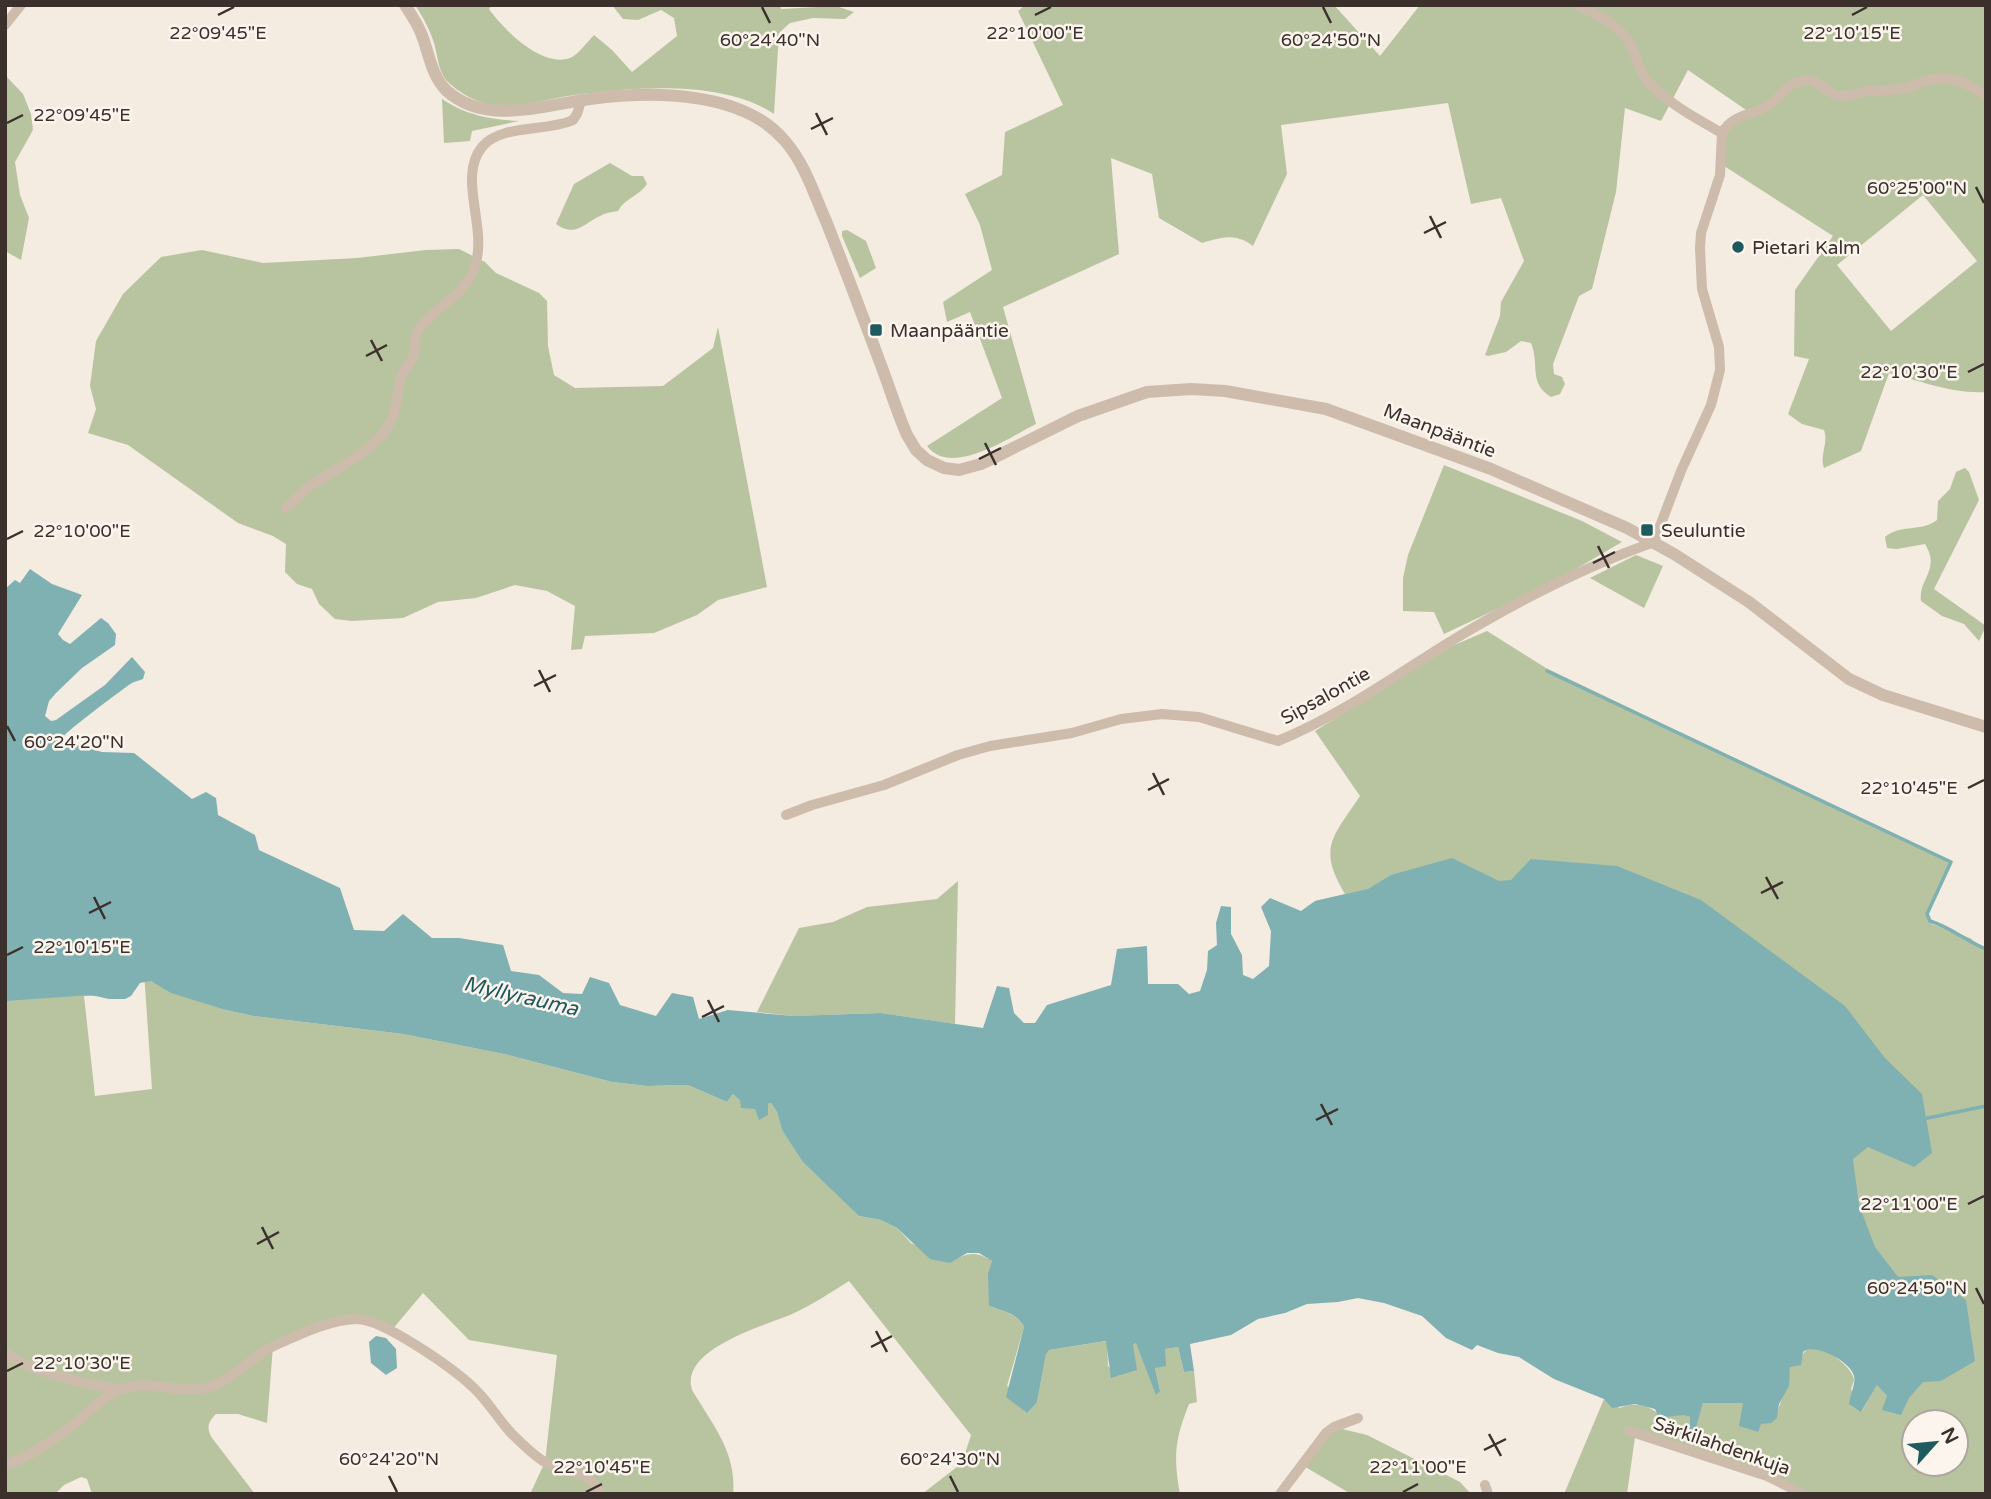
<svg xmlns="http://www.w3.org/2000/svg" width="1991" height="1499" viewBox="0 0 1991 1499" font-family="'Varela Round',sans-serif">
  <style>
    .green { fill: #b8c4a0; fill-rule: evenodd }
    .water { fill: #7fb0b2 }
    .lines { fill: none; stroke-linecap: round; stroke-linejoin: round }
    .stream { stroke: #7fb0b2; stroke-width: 3.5 }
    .minor { stroke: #cdbbac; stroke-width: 10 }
    .tertiary { stroke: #cdbbac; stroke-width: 12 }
    .ticks { fill: none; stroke: #3b302b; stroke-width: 2.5 }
    .poi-dot { fill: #1f5a5e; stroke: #fbf5ee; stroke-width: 2.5 }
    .labels { text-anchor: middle; stroke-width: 5; stroke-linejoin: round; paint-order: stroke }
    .poi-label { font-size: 19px; fill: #3b302b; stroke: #fbf5ee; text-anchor: start }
    .street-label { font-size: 19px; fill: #3b302b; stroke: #fbf5ee }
    .water-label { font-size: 21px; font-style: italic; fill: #1f5a5e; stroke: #fbf5ee }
    .ticks-label { font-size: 18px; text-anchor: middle; fill: #3b302b; stroke: #fbf5ee; stroke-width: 5; stroke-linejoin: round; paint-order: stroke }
  </style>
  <rect width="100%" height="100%" fill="#f4ebe1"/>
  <g class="green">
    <path d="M415,5H492L489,9C504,30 542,68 570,58C578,55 587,42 594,35L612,50L632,72L677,36L674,18L661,10L638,20L623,19L612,5H780L781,9L836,6L854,12L845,19L813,18L790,23L779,33L774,114C723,80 640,87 581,94C532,100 492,122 449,83C438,73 438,56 434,43C430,30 423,17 415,5Z"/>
    <path d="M1025,5H1334L1380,56L1420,5H1986V392C1951,394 1922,381 1889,373L1861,451L1824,468C1819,454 1829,444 1824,430L1802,424L1788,414L1809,359L1794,356L1795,290L1833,236L1721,164L1722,133L1749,112L1688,70L1661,121L1625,108L1616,192L1592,289L1579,296L1553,364L1554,374L1562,377L1565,384L1560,394L1551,397C1528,383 1540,365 1531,343L1521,341L1506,352L1488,356L1485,355L1500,316L1501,302L1524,261L1501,198L1471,204L1448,103L1281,125L1287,174L1253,246C1235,233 1223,237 1202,243L1159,218L1152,174L1111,158L1119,254L1003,307L1036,424C1010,437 951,478 927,446L1002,398L970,312L947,322L943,302L992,270L980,225L965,194L1002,175L1005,132L1063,105L1018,11ZM1923,195L1977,261L1891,331L1837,265Z"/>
    <polygon points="5,75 23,94 31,114 33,130 15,162 20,195 29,218 21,260 5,251"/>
    <path d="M442,99C468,116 489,119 519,121L472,131L470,141L444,143Z"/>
    <path d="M610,163L632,176H643L647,184C639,196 625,198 618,211C612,212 605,213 600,216C584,223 576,238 556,224L574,184Z"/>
    <polygon points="847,230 866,241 876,268 860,278 842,236 842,231"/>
    <polygon points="459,249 485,262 496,273 539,293 547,301 548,346 554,375 575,388 663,386 713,348 718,327 767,587 718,600 697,615 654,633 585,636 582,649 571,650 575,606 547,591 515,585 476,598 438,602 403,618 352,621 335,619 319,604 312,589 297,584 285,572 286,544 273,536 238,523 128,445 88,433 96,409 90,386 96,341 123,294 161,257 202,250 263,263 357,258 426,250"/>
    <polygon points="1444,465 1582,521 1622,542 1552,583 1444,634 1434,612 1403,611 1403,578 1408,555"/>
    <path d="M1965,468L1969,472L1979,500L1934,589L1986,626L1979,641L1964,624L1942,616L1921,601C1918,579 1941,570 1925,544L1897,549L1887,548L1885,537C1900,524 1922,532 1937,520L1938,501L1950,489L1956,472Z"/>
    <polygon points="1636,555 1663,566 1644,608 1590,578"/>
    <path d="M1487,631L1546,668L1951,862L1927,914L1932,924L1970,938L1986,951V1494H1797L1770,1481L1635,1437L1627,1494H1564L1604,1399L1620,1408C1635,1401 1652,1406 1663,1418C1672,1415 1682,1413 1690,1417L1689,1429L1694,1431L1703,1403H1744L1761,1424L1776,1418C1780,1400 1789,1385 1790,1367L1801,1359C1807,1333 1852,1363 1854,1380L1851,1389L1862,1411L1877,1384L1887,1396L1909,1398L1315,901L1345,894C1317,847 1333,837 1360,796L1315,731L1452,646ZM1914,1422H1956V1464H1914Z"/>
    <polygon points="958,881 955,1024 881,1013 793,1016 757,1012 799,928 833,922 867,907 937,899"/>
    <path d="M5,960L97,996H84L95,1096L152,1089L144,972L226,1010L253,1016L403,1034L504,1054L612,1082L647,1086L688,1085L727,1102L733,1094C757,1109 740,1111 771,1103L777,1112L782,1130L793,1145L859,1216L881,1220L897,1228L911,1243L950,1262C967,1253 975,1250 992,1261L989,1306C1003,1311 1016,1313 1024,1327L1007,1386L1037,1402L1046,1353L1049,1350L1107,1341L1108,1366L1118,1376L1124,1373L1133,1345L1136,1343L1160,1391L1155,1368L1164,1349L1178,1347L1184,1372L1194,1371L1197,1402L1189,1404C1175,1439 1173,1456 1180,1494H922L962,1463L971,1435L849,1281C830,1293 812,1305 792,1314C764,1326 679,1349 692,1390C712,1424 737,1452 733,1494H530L545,1462L557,1355L469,1340L423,1293L391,1331L359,1319L273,1346L267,1423L238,1414H216C208,1422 206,1428 212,1438L255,1494H92L87,1479L81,1477L64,1485L55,1494H5Z"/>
    <polygon points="1334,1427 1367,1435 1460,1482 1471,1494 1351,1494 1302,1465"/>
  </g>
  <g class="water">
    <path d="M30,569L52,584L82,595L58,634L63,640L70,644L101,618L108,623L116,634L115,645L82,668L56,693L49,701L45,716L51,721L56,720L105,685L132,657L145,672L143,679C140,680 134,682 132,683C124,688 67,731 64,736L67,742L102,752L134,753L192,799L206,792L216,798L218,815L255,835L259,850L340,888L354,930L384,931L403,914L432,938H459L503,945L511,971L539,975L563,993L582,994L590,977L609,983L620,1005L656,1016L672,993L693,997L699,1019L728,1010L793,1016L881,1013L983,1028L997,986L1009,988L1014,1013L1024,1023H1035L1047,1005L1111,985L1117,949L1147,946L1148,984H1178L1189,994L1200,991L1207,970L1208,951L1217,945L1216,923L1221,906L1231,907V934L1242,955L1243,975L1253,979L1269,966L1271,931L1261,907L1270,898L1301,911L1315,901L1368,889L1391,875L1452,858L1499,881L1511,880L1531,859L1617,866L1701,900L1845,1006L1885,1058L1922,1094L1932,1153L1914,1167L1868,1147L1853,1159L1859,1205L1875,1247L1898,1277L1932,1275L1966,1300L1975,1361L1941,1381L1923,1382L1909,1398L1901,1415L1882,1410L1887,1396L1877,1385L1861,1412L1849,1404C1850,1396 1856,1383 1854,1376C1851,1362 1814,1342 1803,1352L1801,1365L1790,1367L1789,1386L1779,1404L1777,1418L1771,1423L1761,1424L1758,1432L1739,1426L1743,1403H1703L1695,1431L1689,1429L1690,1417C1679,1412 1669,1420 1658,1416L1655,1409L1635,1404L1612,1408L1604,1399L1554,1379L1519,1357L1498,1353L1477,1345L1472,1350L1446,1338L1422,1316L1384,1303L1358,1298L1338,1302L1307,1304L1285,1313L1258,1319L1231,1335L1190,1344L1194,1371L1184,1372L1178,1347L1165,1349L1166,1366L1155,1368L1160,1391L1156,1395L1136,1343L1133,1345L1137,1370L1111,1378L1106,1341L1049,1350L1046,1354L1037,1402L1027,1413L1006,1397L1024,1327C1017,1313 1003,1311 989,1306L988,1274L992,1261L979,1253H967L950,1263L930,1259L897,1228L881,1220L859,1216L803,1162L782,1130L777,1112L771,1103L768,1104V1115L759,1120L755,1109L741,1108L740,1100L733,1094L727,1102L688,1085L647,1086L612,1082L504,1054L403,1034L253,1016L226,1010L171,993L151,981L140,983L131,996L125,999H109L91,995L5,1001V589L15,580L20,583Z"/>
    <polygon points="376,1336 386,1338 396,1349 397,1368 386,1375 371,1363 369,1342"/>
  </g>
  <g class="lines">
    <g class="stream">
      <path d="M1547,671L1951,862L1927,914L1930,921C1950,927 1966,941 1986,949"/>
      <polyline points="1923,1119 1986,1106"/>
    </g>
    <g class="minor">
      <polyline points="5,25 21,5"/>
      <path d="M1722,133C1733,113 1756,115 1772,103C1783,94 1787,84 1802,81C1819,77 1826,95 1841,96C1850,96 1859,92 1867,91C1880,90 1893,91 1905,88C1912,87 1918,83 1925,81C1950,74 1965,82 1986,95"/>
      <path d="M286,508C293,502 299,495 306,489C333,468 376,453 392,419C397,407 397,391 401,377C403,369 412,363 414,354C416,346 413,337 419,329C436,305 466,296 475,266C488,227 457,178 482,147C500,124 547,132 573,120L577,114L581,101"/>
      <path d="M786,815L812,805L884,785L958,755L990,746L1072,733L1121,719L1162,714L1199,717L1278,741C1339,716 1393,677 1448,643C1512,604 1584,567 1654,542L1681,471L1711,405L1720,370L1719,347L1702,289L1700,248L1701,233L1720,175L1722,133C1697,119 1665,102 1646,79C1638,68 1636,55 1630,44C1619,24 1597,15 1577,5"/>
      <path d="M5,1353C31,1372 88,1385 119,1389"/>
      <polyline points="1629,1431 1767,1476 1803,1494"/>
      <path d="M5,1465C30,1457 54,1440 74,1424C88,1413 99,1400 115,1392C145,1376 178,1396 209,1387C234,1380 252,1355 276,1345C301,1334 329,1320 356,1319C382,1318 454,1369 474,1388C488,1401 498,1419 511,1433C521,1443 531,1453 543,1461C561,1472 592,1470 600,1494"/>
      <polyline points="1485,1485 1488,1494"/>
      <polyline points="1280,1494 1326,1433 1334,1427 1358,1418"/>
    </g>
    <path class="tertiary" d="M405,5C411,14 417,23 421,33C429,52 431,76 447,91C486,126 544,105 590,99C651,91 742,90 785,141C805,164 814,194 826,221C845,269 863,317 881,365C890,389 897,412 907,435L916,450L927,460L944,468L959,470L981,464L1078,416L1147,392L1191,389L1225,391L1326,409L1491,469L1627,528L1674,554L1749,602L1849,679L1883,695L1986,727"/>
  </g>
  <path class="ticks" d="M762,7L770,23M1323,7L1331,23M218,15L234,7M1035,15L1051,7M1852,15L1867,7M816,113L827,135M7,123L23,115M811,129L833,118M1976,187L1984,203M1430,216L1441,238M1424,233L1446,222M371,340L382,361M366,356L387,345M1968,372L1984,364M985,443L996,465M979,459L1001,448M7,539L23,531M1598,546L1609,568M1593,563L1615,552M539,670L550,692M534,686L556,675M7,726L15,741M1153,773L1164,795M1968,788L1984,780M1148,790L1169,779M1766,877L1778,899M1761,893L1783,882M94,897L105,919M89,913L111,902M7,955L23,947M708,1000L719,1022M702,1017L724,1006M1321,1104L1332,1125M1316,1120L1338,1109M1968,1204L1984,1196M262,1227L273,1249M257,1244L279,1232M1976,1288L1984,1304M876,1331L887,1352M871,1347L892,1336M7,1371L23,1363M1489,1434L1501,1456M1484,1450L1506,1439M389,1476L397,1492M950,1476L958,1492M586,1492L602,1484M1403,1492L1418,1484"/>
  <g class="poi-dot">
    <circle cx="1738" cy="247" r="7"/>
    <rect x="869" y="323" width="14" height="14" rx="3.5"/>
    <rect x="1640" y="523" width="14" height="14" rx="3.5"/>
  </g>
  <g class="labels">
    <g class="poi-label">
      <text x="1752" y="254">Pietari Kalm</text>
      <text x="890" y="337">Maanpääntie</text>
      <text x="1661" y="537">Seuluntie</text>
    </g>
    <g class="street-label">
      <text transform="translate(1440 430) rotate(21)" y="7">Maanpääntie</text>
      <text transform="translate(1325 695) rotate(-29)" y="7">Sipsalontie</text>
      <text transform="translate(1722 1445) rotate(19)" y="7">Särkilahdenkuja</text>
    </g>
    <g class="water-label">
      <text transform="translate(521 996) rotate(13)" y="7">Myllyrauma</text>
    </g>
  </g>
  <g class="ticks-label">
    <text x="218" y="39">22°09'45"E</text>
    <text x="1035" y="39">22°10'00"E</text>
    <text x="1852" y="39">22°10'15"E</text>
    <text x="770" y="46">60°24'40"N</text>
    <text x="1331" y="46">60°24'50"N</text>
    <text x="82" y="121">22°09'45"E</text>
    <text x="1917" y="194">60°25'00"N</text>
    <text x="1909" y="378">22°10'30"E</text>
    <text x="82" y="537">22°10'00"E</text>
    <text x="74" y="748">60°24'20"N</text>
    <text x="1909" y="794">22°10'45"E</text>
    <text x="82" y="953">22°10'15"E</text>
    <text x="1909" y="1210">22°11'00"E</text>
    <text x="1917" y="1294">60°24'50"N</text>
    <text x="82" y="1369">22°10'30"E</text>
    <text x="389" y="1465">60°24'20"N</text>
    <text x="950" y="1465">60°24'30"N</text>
    <text x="602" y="1473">22°10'45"E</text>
    <text x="1418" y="1473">22°11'00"E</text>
  </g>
  <rect width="1991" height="1499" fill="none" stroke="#3b302b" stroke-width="14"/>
  <g transform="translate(1935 1443) rotate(63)"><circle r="33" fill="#fbf5ee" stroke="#aea6a0" stroke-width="2"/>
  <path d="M0-5L12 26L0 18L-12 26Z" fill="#1f5a5e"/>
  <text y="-10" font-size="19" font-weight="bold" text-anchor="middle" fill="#3b302b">N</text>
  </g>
</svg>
